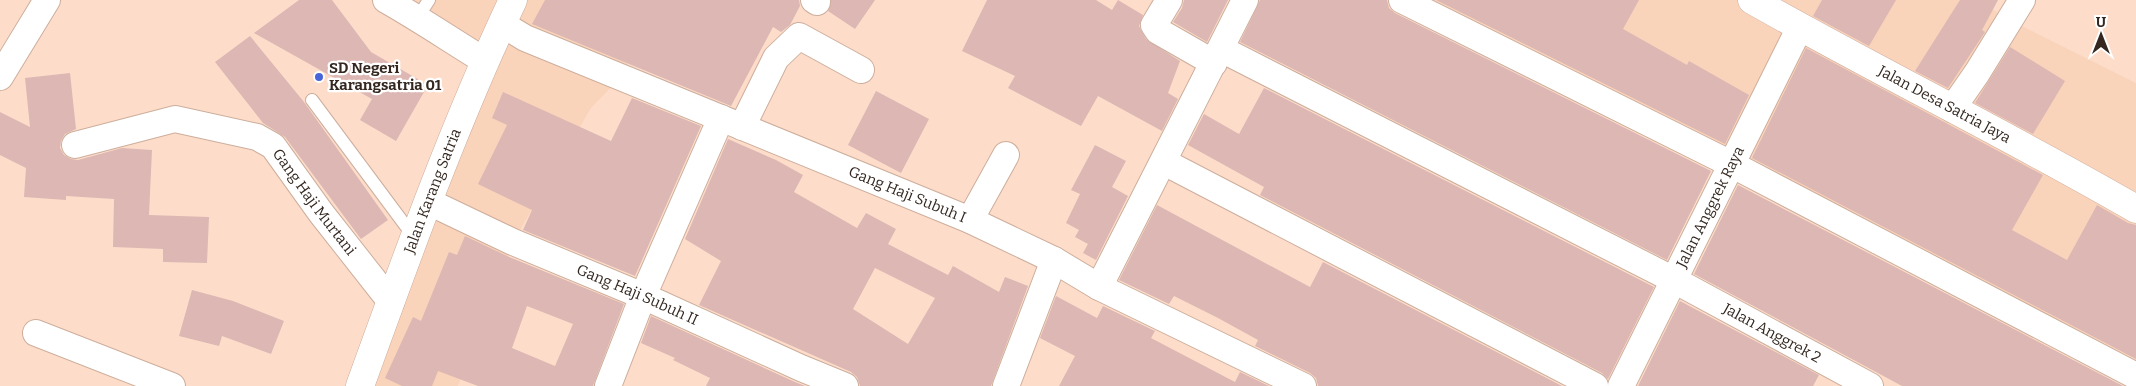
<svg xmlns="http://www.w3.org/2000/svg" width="2136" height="386" viewBox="0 0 2136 386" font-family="Bitter,serif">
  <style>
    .built { fill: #fad3bb }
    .building { fill: #dcb7b3; fill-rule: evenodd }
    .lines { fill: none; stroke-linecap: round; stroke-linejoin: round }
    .service-casing { stroke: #cdae9c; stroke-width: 14 }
    .minor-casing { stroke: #cdae9c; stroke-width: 28 }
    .tertiary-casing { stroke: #cdae9c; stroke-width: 29 }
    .service { stroke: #fff; stroke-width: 12 }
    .minor { stroke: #fff; stroke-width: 26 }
    .tertiary { stroke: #fff; stroke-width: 28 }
    .poi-dot { fill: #4765d9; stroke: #fff; stroke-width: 2 }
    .labels { text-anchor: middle; stroke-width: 4.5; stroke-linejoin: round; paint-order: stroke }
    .poi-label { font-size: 15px; font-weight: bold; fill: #332720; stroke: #fff; text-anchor: start }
    .street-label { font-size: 15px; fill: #332720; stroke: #fff }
  </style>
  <rect width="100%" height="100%" fill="#fdddca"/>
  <g class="built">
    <polygon points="382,0 658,0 623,75 591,108 513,242 458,386 360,386 485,61"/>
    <polygon points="1402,0 1978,0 2010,20 2136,83 2136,376"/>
  </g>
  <g class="building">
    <polygon points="299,0 332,0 371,52 428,85 396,141 360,120 372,99 254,33"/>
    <polygon points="545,0 799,0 800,6 790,25 781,32 773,27 731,106 532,24"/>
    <polygon points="831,0 875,0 855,29 828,11"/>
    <polygon points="987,0 1096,0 1112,10 1118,0 1143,15 1139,26 1146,39 1180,61 1168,93 1178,99 1162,131 1098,96 1081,126 1008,88 1015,76 962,51"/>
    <polygon points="1184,0 1228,0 1207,42 1173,22 1182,8"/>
    <polygon points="1260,0 1387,0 1389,8 1395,13 1711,171 1667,260 1240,42"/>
    <polygon points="1436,0 1639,0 1623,29 1687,65 1689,61 1749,95 1725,144"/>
    <polygon points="1822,0 1896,0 1869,46 1813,16"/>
    <polygon points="1960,0 1998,0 1982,30 1985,32 1948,88 1915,71"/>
    <polygon points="250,36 304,102 388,220 361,239 285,137 263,123 215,62"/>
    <polygon points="2010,47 2065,81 2033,134 1975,103"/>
    <polygon points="1806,48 2043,175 2012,230 2067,260 2097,205 2128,223 2136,225 2136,359 1752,158"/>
    <polygon points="70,73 76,129 65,134 61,141 60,148 64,155 71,159 78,160 122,148 152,150 149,215 209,217 207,263 163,262 163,249 113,247 114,199 66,196 66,200 24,197 26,168 0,155 0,112 30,127 25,78"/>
    <polygon points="1264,88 1654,287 1608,379 1602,373 1260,195 1264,187 1188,145 1204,114 1239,134"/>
    <polygon points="876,91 929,119 901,173 848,145"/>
    <polygon points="503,92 611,141 632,98 701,126 635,276 523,230 532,210 478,184 507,125 492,118"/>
    <path d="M728,139L776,160L803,175L794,192L857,228L866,213L896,229L888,244L948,275L953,266L999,292L1005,277L1028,286L991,386H860L857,377L851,372L699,305L721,261L685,239ZM875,268L935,298L908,344L853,309Z"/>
    <polygon points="1095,145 1126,161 1112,187 1128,196 1096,260 1083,253 1088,244 1075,237 1079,230 1066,223 1080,194 1071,190"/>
    <polygon points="1738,185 2123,386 1902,386 1694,274"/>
    <polygon points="1157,205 1310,287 1323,262 1562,386 1318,386 1316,378 1310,373 1255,346 1258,340 1218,318 1174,296 1169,304 1119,280"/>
    <path d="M465,236L507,256L624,304L593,386H478L438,371L432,386H402L385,378L413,317L421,321L449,252L457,255ZM527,306L573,324L555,366L512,348Z"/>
    <polygon points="192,290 233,301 284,321 271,354 222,336 219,346 179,336"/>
    <polygon points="1056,296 1097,318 1103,306 1155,331 1151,338 1235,382 1240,372 1269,386 1059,386 1075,356 1040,338"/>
    <polygon points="1680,301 1819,375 1813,386 1638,386"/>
    <polygon points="651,316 795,382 805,386 706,386 710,378 673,360 675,358 641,343"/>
  </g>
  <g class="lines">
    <defs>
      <g id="service">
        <polyline points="418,17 429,0"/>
        <polyline points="312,100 414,237"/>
      </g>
      <g id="minor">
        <path d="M386,0C420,19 452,41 485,61"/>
        <polyline points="814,0 817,2"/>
        <polyline points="1169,0 1154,25 1158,31 1214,63"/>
        <polyline points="1402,0 1731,164 2136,376"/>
        <path id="s1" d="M502,24L525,38L970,220L1054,260L1099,287L1303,386"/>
        <path id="s2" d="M1221,49L1674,280L1870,386"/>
        <polyline points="0,77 47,0"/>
        <polyline points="1952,109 1977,73 2022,0"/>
        <polyline points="742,127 776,58 799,36 861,70"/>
        <path id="s3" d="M75,145L175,119L257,137L273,146L321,213L391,302"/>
        <polyline points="1164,162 1595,386"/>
        <path id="s4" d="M429,202L513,242L643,296L801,368L845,386"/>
        <polyline points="970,220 1006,155"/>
        <polyline points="1099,287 1245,0"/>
        <polyline points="36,333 172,386"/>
        <polyline points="608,386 643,296 721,118"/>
        <polyline points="1006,386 1054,260"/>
        <path id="s5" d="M1621,386L1800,27"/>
      </g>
      <g id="tertiary">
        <path id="s6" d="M1752,0C1879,72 2010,136 2136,209"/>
        <path id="s7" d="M360,386C407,256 454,125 513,0"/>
      </g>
    </defs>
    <use href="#service" class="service-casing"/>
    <use href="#minor" class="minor-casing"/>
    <use href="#tertiary" class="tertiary-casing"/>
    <use href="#service" class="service"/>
    <use href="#minor" class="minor"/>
    <use href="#tertiary" class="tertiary"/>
  </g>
  <circle class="poi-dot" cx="319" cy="77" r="5"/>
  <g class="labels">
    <g class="poi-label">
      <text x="329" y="73">SD Negeri<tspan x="329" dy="17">Karangsatria 01</tspan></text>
    </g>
    <g class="street-label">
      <text dy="5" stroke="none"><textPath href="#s6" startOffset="219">Jalan Desa Satria Jaya</textPath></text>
      <text dy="5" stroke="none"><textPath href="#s7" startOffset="208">Jalan Karang Satria</textPath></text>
      <text dy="5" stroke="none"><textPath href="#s1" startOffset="440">Gang Haji Subuh I</textPath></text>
      <text dy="5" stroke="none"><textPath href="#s3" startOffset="275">Gang Haji Murtani</textPath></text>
      <text dy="5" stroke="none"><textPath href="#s5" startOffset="200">Jalan Anggrek Raya</textPath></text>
      <text dy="5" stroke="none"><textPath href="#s4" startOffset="228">Gang Haji Subuh II</textPath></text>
      <text dy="5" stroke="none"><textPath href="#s2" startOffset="620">Jalan Anggrek 2</textPath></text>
    </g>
  </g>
  <g transform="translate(2101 35)" stroke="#ffffff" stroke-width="4" paint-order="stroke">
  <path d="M0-4L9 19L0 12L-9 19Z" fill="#332720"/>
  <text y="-8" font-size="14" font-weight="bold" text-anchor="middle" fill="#332720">U</text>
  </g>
</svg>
